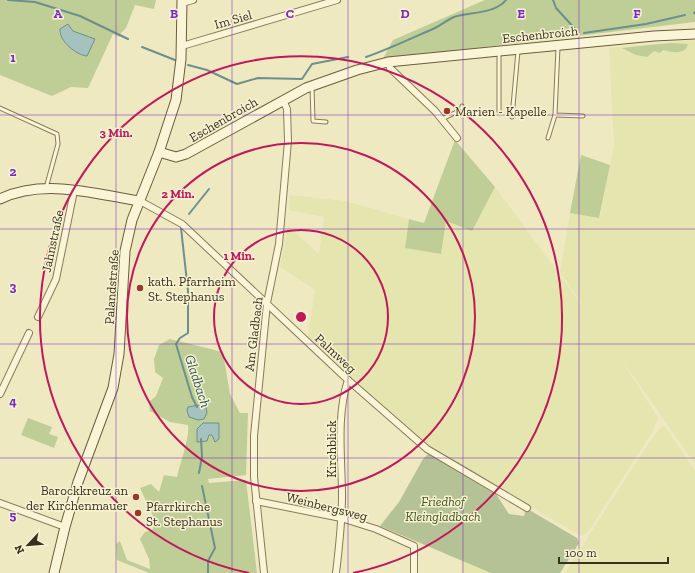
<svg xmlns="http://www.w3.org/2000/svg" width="695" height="573" viewBox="0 0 695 573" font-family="'Zilla Slab',serif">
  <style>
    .farmland { fill: #e5e5af }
    .green { fill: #bece96 }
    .cemetery { fill: #b5c295 }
    .water { fill: #a5c2be; stroke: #6b908d }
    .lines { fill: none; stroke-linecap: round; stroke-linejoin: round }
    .stream { stroke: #6b908d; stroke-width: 2 }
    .lane-casing { stroke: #8a7b59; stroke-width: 5 }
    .street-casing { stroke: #8a7b59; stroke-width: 8 }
    .secondary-casing { stroke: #6c5c3c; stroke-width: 11 }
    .lane { stroke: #faf5d6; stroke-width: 3 }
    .street { stroke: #faf5d6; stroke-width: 6 }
    .secondary { stroke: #faf5d6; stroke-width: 9 }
    .grid { fill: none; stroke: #7b2cbf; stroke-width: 1; stroke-opacity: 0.55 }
    .ring { fill: none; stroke: #c2185b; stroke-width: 2 }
    .poi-dot { fill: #9b3927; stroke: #f7f2d2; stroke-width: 1.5 }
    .labels { text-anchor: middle; stroke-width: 3; stroke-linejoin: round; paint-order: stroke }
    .street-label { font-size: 13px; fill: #392f1d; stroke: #f7f2d2 }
    .poi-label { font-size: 13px; fill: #392f1d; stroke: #f7f2d2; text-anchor: start }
    .park-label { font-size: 13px; font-style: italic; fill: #415623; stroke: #f7f2d2 }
    .water-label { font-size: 14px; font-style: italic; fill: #2c5559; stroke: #f7f2d2 }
    .grid-label { font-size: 13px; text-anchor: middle; font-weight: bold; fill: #7b2cbf; stroke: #f7f2d2; stroke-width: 3; stroke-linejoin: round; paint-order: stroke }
    .centre { fill: #c2185b; stroke: #f7f2d2; stroke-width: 2 }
    .ring-label { font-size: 12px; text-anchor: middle; font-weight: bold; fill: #c2185b; stroke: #f7f2d2; stroke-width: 3; stroke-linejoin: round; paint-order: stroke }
  </style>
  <rect width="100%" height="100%" fill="#efe9c2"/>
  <g class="farmland">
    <polygon points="695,40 695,464 619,356 658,418 653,431 588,532 581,536 534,509 475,472 430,446 426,446 308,337 315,290 280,267 288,226 319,254 324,217 289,210 290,195 345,201 409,219 405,248 441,254 446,221 472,231 495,187 585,309 560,272 570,213 600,217 614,145 609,48"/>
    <polygon points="662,426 666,428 695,471 695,573 565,573 648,444"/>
    <polygon points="461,559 491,573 461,573"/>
  </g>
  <g class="green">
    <polygon points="0,0 156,0 154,9 135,5 126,28 120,34 120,37 113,34 88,88 71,87 52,96 0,75"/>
    <polygon points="485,0 695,0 695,22 383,59 393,40"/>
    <path d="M670,43L688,44L686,49C679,54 671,52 663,50L660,53L654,51L647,57L636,55L622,48Z"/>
    <polygon points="455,140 495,187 472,231 446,221 441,254 405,248 409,219 424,223"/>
    <polygon points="581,155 610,165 599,218 570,213"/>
    <path d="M170,339L223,352L230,394L240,413H248L246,475L208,479L209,483L246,480L257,573H149L117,560L116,544L120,541L127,560L150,569L149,559L140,539L145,532L153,529V516L140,488L151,484L159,492L164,475L177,477C180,463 190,437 188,425L170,422L150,411L149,402L156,396L163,378L155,372L154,359L159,345Z"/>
    <polygon points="28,418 52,427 49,434 58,437 54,448 21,435"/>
    <polygon points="426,446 430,446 475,472 534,509"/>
  </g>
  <polygon class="cemetery" points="428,454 494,491 509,514 524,516 526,508 577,538 579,543 560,573 491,573 380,526 399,502 423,459"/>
  <g class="water">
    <path d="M68,24L73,31L95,39L87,56C76,55 59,41 60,29Z"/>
    <polygon points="199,405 206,407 207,413 204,419 198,420 189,417 187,410 188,407"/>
    <polygon points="203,423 219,423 219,439 215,442 212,435 209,435 207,441 197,442 197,429"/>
  </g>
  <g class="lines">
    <g class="stream">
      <polyline points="8,0 35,2 80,16 128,39"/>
      <polyline points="553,0 556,8 577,31"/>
      <polyline points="694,13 695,12"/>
      <polyline points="584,33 646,24 685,15"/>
      <polyline points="142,47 175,60"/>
      <path d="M366,57C389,49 412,38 435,28C441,25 447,20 454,17C469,12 495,14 506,0"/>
      <polyline points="188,65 207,70 237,84 258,78 302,79 312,64 348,57"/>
      <polyline points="189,214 209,189"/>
      <polyline points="181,228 188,291 188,333 180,338 176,344 192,397 197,407"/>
      <polyline points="199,473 202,457 201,439"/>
      <polyline points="202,486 215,548 208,561 208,573"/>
    </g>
    <defs>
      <g id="lane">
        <polyline points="558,47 555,115 583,116"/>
        <polyline points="499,53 499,111"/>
        <polyline points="312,86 313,121 326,122"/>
        <polyline points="0,108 57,134 58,144 46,188"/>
        <polyline points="512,117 518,51"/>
        <polyline points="442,119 461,110 462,106"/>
        <polyline points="548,138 555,115"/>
      </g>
      <g id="street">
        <polyline points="182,3 193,0"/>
        <polyline points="182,46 337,0"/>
        <polyline points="388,62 390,68 435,111 457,138"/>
        <polyline points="140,201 182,224 348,380 427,449 527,508"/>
        <polyline points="38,317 56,279 74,191"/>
        <polyline points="0,394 29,333"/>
        <polyline points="256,501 341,518 376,529 414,546 414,573"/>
        <polyline points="0,503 65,527"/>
        <polyline points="264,573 254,477 254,436 267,303 279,244 288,141 287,109 283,100"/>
        <path d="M336,573C339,548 342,522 342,496C342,459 336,416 348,380"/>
      </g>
      <g id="secondary">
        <polyline points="159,152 176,157 186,154 306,88 357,70 388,62 654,36 695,34"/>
        <path d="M0,199C44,178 95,194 140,201"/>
        <polyline points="54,573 65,527 78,482 113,388 119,354 125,251 132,220 159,152 176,100 181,59 182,0"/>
      </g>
    </defs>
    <use href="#lane" class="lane-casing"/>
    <use href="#street" class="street-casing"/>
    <use href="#secondary" class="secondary-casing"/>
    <use href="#lane" class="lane"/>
    <use href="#street" class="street"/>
    <use href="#secondary" class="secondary"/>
  </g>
  <path class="grid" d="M116,0V573M232,0V573M348,0V573M463,0V573M579,0V573M0,115H695M0,229H695M0,344H695M0,458H695"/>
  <g class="ring">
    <circle cx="301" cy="317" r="87"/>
    <circle cx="301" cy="317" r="174"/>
    <path d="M249 573A261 261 0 1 1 353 573"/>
  </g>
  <g class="poi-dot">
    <circle cx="447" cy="111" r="4"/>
    <circle cx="140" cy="288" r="4"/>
    <circle cx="136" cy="497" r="4"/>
    <circle cx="138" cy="513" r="4"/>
  </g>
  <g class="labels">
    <g class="street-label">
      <text transform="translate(233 19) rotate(-16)" y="5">Im Siel</text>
      <text transform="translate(540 34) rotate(-6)" y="5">Eschenbroich</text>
      <text transform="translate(223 119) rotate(-30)" y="5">Eschenbroich</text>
      <text transform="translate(52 241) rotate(-78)" y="5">Jahnstraße</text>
      <text transform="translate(111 287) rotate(-86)" y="5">Palandstraße</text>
      <text transform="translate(253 334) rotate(-83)" y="5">Am Gladbach</text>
      <text transform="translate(336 353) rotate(43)" y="5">Palmweg</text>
      <text transform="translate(331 449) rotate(-90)" y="5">Kirchblick</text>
      <text transform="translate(327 506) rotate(14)" y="5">Weinbergsweg</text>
    </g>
    <g class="poi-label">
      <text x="455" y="116">Marien - Kapelle</text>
      <text x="148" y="286">kath. Pfarrheim<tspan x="148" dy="15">St. Stephanus</tspan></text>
      <text x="128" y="495" text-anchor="end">Barockkreuz an<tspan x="128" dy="15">der Kirchenmauer</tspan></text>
      <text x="146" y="511">Pfarrkirche<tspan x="146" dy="15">St. Stephanus</tspan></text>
    </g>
    <g class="park-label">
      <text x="443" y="506">Friedhof<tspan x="443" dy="15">Kleingladbach</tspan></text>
    </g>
    <g class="water-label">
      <text transform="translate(198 381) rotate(72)" y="5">Gladbach</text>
    </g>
  </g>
  <g class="grid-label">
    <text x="58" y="18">A</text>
    <text x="174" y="18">B</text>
    <text x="290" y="18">C</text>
    <text x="405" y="18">D</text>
    <text x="521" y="18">E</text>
    <text x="637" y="18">F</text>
    <text x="13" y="62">1</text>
    <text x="13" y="176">2</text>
    <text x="13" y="291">3</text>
    <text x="13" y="406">4</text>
    <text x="13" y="520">5</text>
  </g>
  <circle cx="301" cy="317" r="6" class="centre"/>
  <g class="ring-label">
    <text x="116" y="137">3 Min.</text>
    <text x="178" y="198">2 Min.</text>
    <text x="239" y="260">1 Min.</text>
  </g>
  <g transform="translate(28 545) rotate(244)" stroke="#f7f2d2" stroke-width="3" paint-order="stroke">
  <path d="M0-3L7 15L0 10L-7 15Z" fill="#392f1d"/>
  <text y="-6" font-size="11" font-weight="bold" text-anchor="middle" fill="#392f1d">N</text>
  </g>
  <path d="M559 557v6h109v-6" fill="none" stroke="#392f1d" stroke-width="2"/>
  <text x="565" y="557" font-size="12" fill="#392f1d" stroke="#f7f2d2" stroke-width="3" paint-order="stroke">100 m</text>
</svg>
